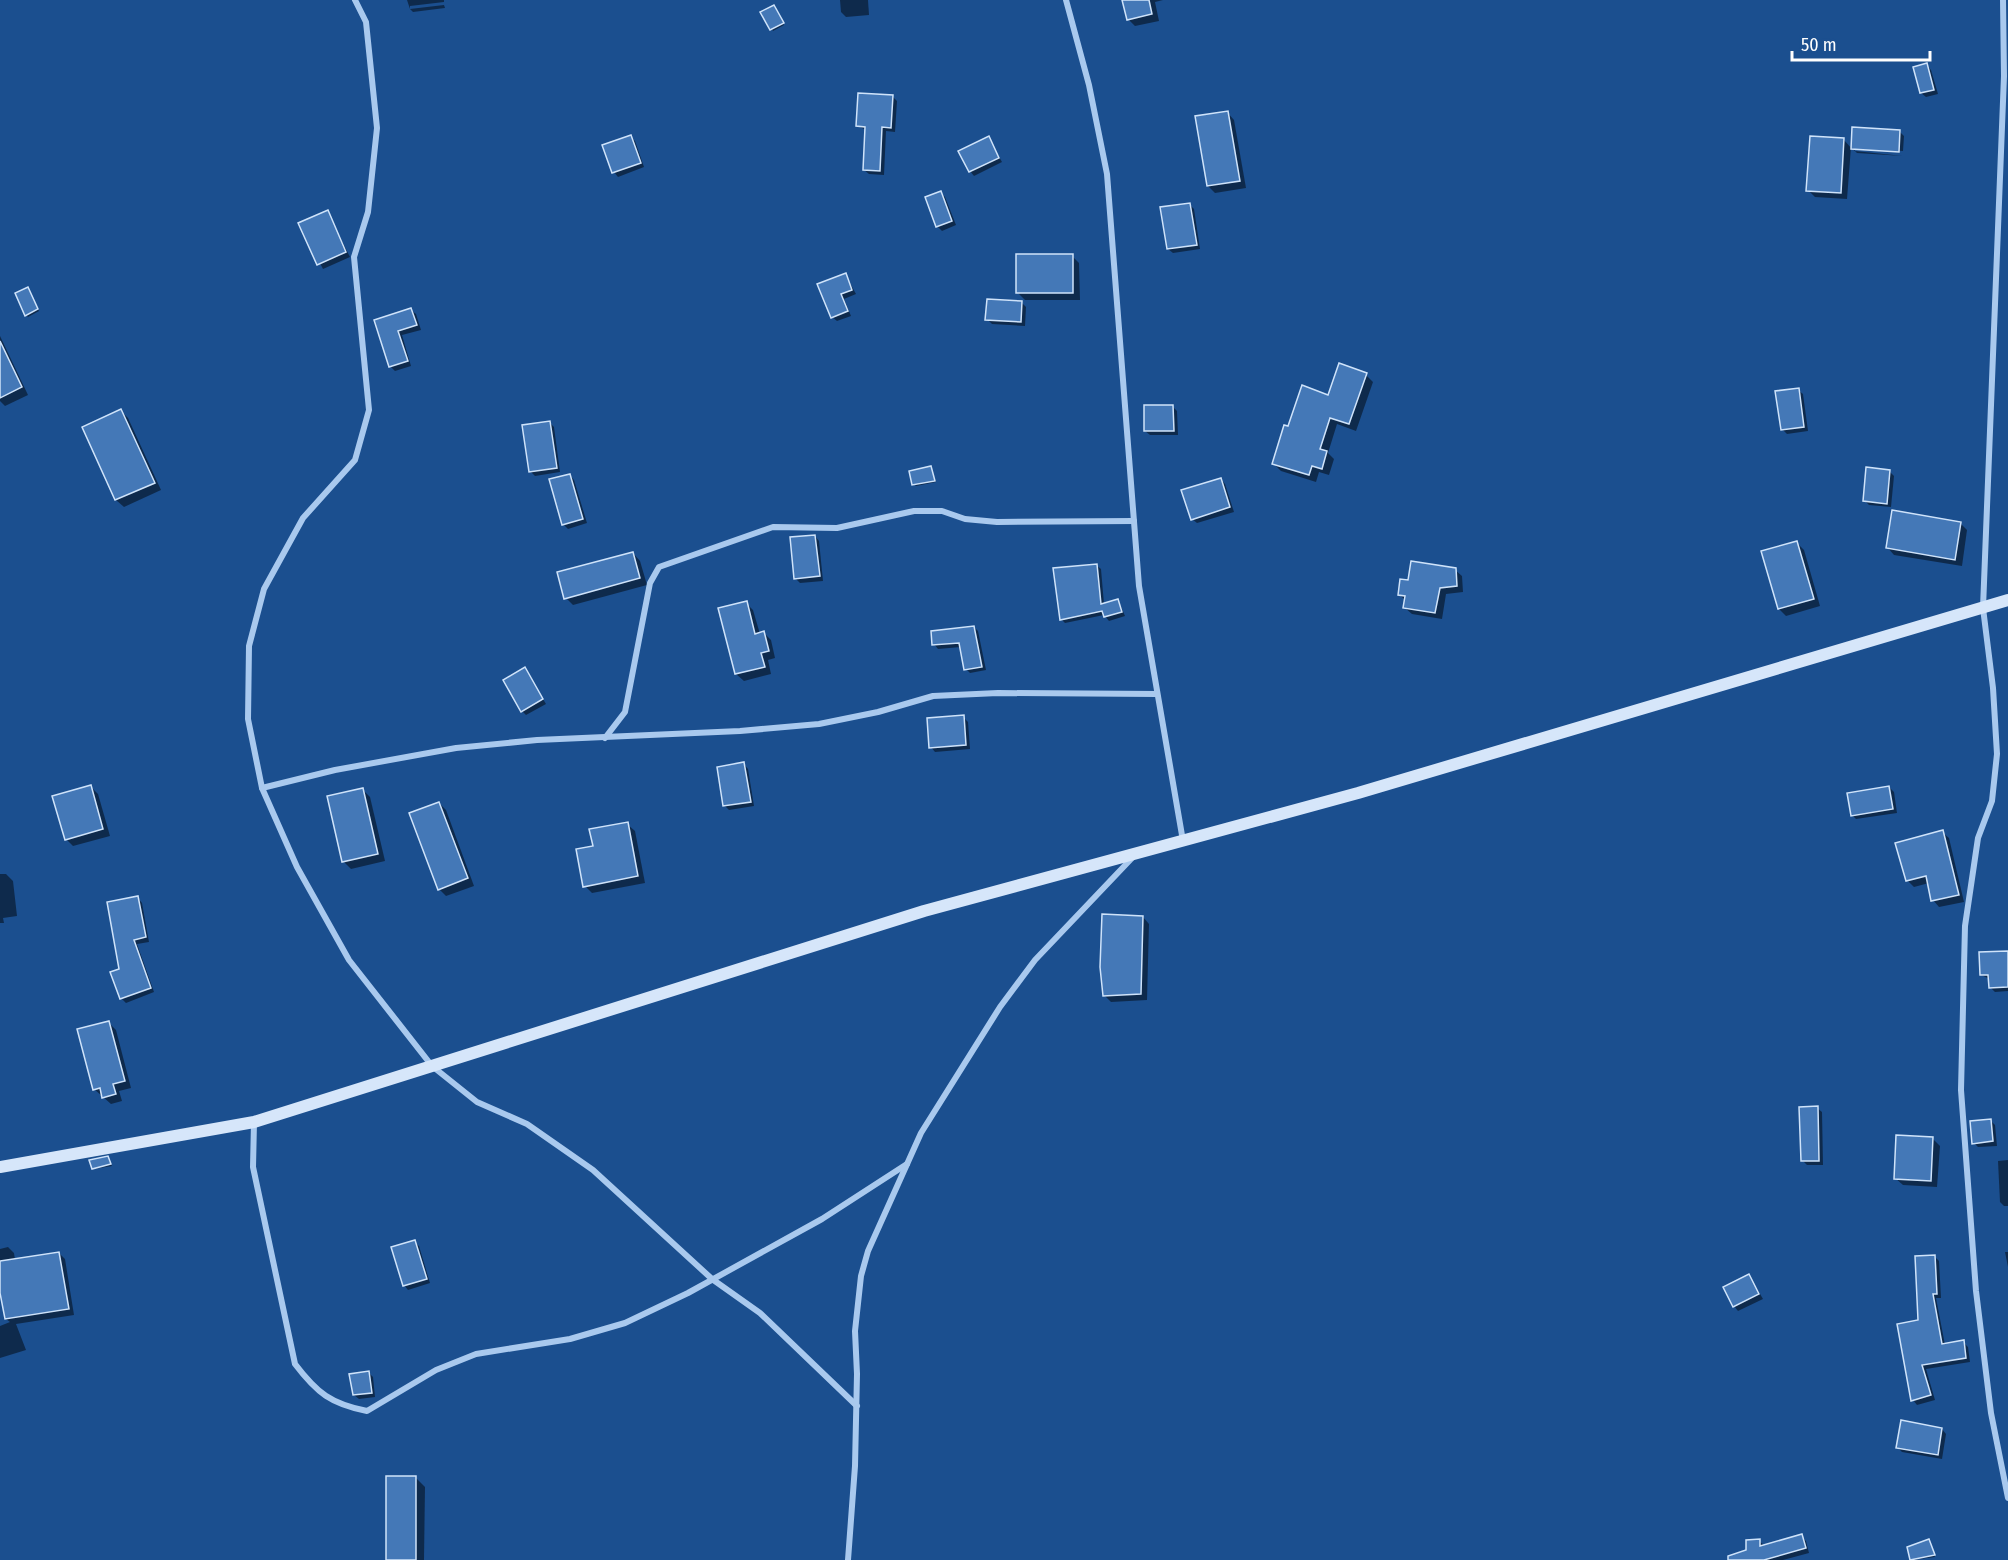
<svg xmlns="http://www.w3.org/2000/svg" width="2008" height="1560" viewBox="0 0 2008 1560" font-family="'Fira Sans Condensed',sans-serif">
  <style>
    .shadow { fill: #0007 }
    .building { fill: #4478b7; stroke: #cfe3fa; stroke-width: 1.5 }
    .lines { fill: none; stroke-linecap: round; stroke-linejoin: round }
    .minor { stroke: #a9c9ee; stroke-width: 6 }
    .secondary { stroke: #d6e6fa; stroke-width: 12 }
  </style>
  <rect width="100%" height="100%" fill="#1b4f8f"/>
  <g class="shadow">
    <polygon points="407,0 444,0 444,2 410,6 410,9"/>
    <polygon points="840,0 868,0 869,15 846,17 841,12"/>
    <polygon points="1124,0 1163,0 1155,2 1159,21 1135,26 1128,19"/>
    <polygon points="444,5 445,8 413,12 410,9"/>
    <polygon points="776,9 784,25 773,31 762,13"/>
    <polygon points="1927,65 1931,70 1938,94 1926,97 1921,93"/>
    <polygon points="892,96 897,101 895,132 886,131 884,175 869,174 864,170 866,130 858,126"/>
    <polygon points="1227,112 1234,120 1246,188 1215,193 1208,186"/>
    <polygon points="1899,131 1904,136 1903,151 1855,148 1855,151 1903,156 1857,153 1851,147 1847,199 1815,197 1808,190 1844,140 1852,149"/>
    <polygon points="630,136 635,141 644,167 618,177 614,172"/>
    <polygon points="988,138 1002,162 974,176 970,171"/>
    <polygon points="941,193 945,197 956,225 942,231 937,226"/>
    <polygon points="1190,205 1194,209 1200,249 1173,253 1168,249"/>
    <polygon points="327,212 350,257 323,269 300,224"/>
    <polygon points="1072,256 1079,263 1080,300 1025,300 1017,292"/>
    <polygon points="845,274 856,294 844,299 851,316 837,321 832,317"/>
    <polygon points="28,289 39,311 28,317 26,315"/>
    <polygon points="1022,303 1026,307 1025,326 992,324 987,319"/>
    <polygon points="411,310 416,314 421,330 402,335 411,366 395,371 390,366 376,321"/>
    <polygon points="0,336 28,395 5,406 0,401"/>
    <polygon points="1366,375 1373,382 1356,431 1337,424 1328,453 1334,459 1329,475 1319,472 1316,482 1281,471 1274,464 1289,427"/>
    <polygon points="1798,390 1803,394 1808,431 1787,434 1782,429"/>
    <polygon points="1173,407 1177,411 1178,435 1150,435 1145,431"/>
    <polygon points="121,411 128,418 161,490 124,507 116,500 84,428"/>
    <polygon points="549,422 554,427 560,472 535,476 531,472"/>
    <polygon points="931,468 936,482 916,486 914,484"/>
    <polygon points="1889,471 1894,476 1891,507 1869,505 1865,501"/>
    <polygon points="570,475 574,480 587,523 568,529 563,524"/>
    <polygon points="1221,479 1225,484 1234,512 1197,523 1192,519"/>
    <polygon points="1960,523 1967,530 1962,566 1894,555 1887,547"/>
    <polygon points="815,536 819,541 823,581 800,583 795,578"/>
    <polygon points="1796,542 1804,550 1820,606 1786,616 1779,609"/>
    <polygon points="633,553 640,561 647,585 573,605 566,598"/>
    <polygon points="1096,565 1101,569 1104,604 1118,600 1125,616 1109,621 1104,615 1065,623 1061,619"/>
    <polygon points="1455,570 1462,576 1463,592 1446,594 1442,619 1412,614 1405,608 1406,601 1399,594 1409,582"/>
    <polygon points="746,603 753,610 760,634 764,633 771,640 775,658 768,660 771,674 744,681 736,674"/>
    <polygon points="974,627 978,631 986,670 970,673 966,669 961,647 938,649 934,644"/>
    <polygon points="525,669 546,704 526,715 522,711"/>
    <polygon points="963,717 968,722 970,749 935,752 931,747"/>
    <polygon points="744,764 748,769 754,806 729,810 724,805"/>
    <polygon points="91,787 98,794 110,836 73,846 66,839"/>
    <polygon points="1889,787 1894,792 1897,813 1856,819 1852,815"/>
    <polygon points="363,790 370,797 385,861 351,869 344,862"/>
    <polygon points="439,803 446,810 474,886 446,896 439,889"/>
    <polygon points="627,824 635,831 645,883 592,893 585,886 595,847"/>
    <polygon points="1942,832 1949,838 1964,902 1939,907 1933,900 1929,883 1914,887 1907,880"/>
    <polygon points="0,874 6,874 13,881 17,916 3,918 4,923 0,923"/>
    <polygon points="138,898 142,903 149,942 137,944 154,992 126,1003 121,998 121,970"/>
    <polygon points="1143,917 1149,924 1147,1000 1111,1002 1104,995"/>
    <polygon points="2008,952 2008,991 1995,992 1990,987 1990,979 1981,975"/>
    <polygon points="108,1022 116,1030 131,1088 119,1091 122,1101 111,1104 94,1089"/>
    <polygon points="1817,1108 1822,1112 1823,1165 1807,1165 1802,1160"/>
    <polygon points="1990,1120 1995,1125 1997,1146 1978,1147 1974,1143"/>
    <polygon points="1932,1138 1940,1146 1937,1187 1903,1185 1895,1178"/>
    <polygon points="108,1158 112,1166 94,1169"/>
    <polygon points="2008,1160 2008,1206 2004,1206 2000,1202 1998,1161"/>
    <polygon points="414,1242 419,1246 430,1283 408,1290 404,1285"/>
    <polygon points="8,1247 14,1253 15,1260 59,1253 65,1259 74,1315 16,1324 26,1350 0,1358 0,1326 10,1322 6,1319 0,1285 0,1249"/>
    <polygon points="2005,1252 2008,1252 2008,1267"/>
    <polygon points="1935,1257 1939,1261 1941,1298 1936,1298 1945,1345 1963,1342 1968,1347 1970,1362 1926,1369 1935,1400 1917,1405 1913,1400 1920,1322"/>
    <polygon points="1749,1275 1763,1299 1738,1311 1734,1306"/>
    <polygon points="368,1372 373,1377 375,1397 359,1399 354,1395"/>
    <polygon points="1942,1429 1946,1434 1942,1459 1902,1452 1898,1448"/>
    <polygon points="416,1478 425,1487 424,1560 387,1560"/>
    <polygon points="1801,1536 1806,1541 1809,1553 1783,1560 1748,1560 1759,1541 1764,1545"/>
    <polygon points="1930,1542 1935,1557 1912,1560 1909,1548"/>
  </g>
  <g class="building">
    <polygon points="1122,0 1149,0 1152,14 1127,20"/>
    <polygon points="774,5 784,23 770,30 760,12"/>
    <polygon points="1927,63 1934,90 1920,93 1913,67"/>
    <polygon points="858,93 893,95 891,128 882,127 880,171 863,170 865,127 856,126"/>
    <polygon points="1228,111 1240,181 1207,186 1195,116"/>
    <polygon points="1852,127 1900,130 1899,152 1851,149"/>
    <polygon points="631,135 641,163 612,173 602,145"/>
    <polygon points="989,136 999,158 969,172 958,151"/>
    <polygon points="1810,136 1844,138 1841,193 1806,191"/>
    <polygon points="941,191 952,221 936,227 925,197"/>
    <polygon points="1190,203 1197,245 1167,249 1160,207"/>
    <polygon points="328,210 346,252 317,265 298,223"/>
    <rect x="1016" y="254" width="57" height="39"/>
    <polygon points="846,273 852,290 841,294 848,311 831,318 817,284"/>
    <polygon points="28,287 38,309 25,316 15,293"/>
    <polygon points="987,299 1022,301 1021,322 985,320"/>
    <polygon points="411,308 417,325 398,331 408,361 389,367 374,320"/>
    <polygon points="0,341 22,387 0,398"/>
    <polygon points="1339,363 1367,373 1349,424 1330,418 1320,449 1327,451 1322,469 1312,466 1309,475 1272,464 1284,425 1288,426 1302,385 1328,395"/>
    <polygon points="1799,388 1804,427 1781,430 1775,391"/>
    <polygon points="1144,405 1173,405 1174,431 1144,431"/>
    <polygon points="121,409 155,483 115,500 82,427"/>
    <polygon points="550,421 557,468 529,472 522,425"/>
    <polygon points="931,466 935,481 912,485 909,471"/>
    <polygon points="1866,467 1890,470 1887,504 1863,501"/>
    <polygon points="570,474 583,519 562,525 549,479"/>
    <polygon points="1221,478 1230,507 1191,520 1181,490"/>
    <polygon points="1892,510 1961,522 1955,560 1886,548"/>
    <polygon points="815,535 820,576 794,579 790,537"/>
    <polygon points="1797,541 1814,599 1778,609 1761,551"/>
    <polygon points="633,552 640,578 564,599 557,572"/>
    <polygon points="1411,561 1456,568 1457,586 1440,588 1435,613 1403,608 1405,596 1398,595 1400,579 1408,580"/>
    <polygon points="1097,564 1101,604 1118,599 1122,612 1104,617 1102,611 1060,620 1053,568"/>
    <polygon points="747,601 755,634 764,631 769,651 761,653 765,667 735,674 718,608"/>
    <polygon points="974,626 982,667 964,670 959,643 932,645 931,631"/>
    <polygon points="525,667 543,699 521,712 503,680"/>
    <polygon points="964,715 966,745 929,748 927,718"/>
    <polygon points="744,762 751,802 723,806 717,767"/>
    <polygon points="91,785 103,829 65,840 52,796"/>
    <polygon points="1889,786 1893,809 1851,816 1847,793"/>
    <polygon points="363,788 378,854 342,862 327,796"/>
    <polygon points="439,802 468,878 438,890 409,813"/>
    <polygon points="628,822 638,876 583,887 576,849 593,846 589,829"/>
    <polygon points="1943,830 1959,895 1931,901 1926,876 1906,881 1895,843"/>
    <polygon points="138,896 146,937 134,940 151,988 120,999 110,972 119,969 107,902"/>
    <polygon points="1102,914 1143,916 1141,994 1103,996 1100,967"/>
    <polygon points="2008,951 2008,987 1989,988 1988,975 1980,975 1979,952"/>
    <polygon points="109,1021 125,1081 113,1084 116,1094 102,1098 100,1088 93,1090 77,1029"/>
    <polygon points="1818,1106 1819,1161 1801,1161 1799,1107"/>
    <polygon points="1991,1119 1993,1141 1972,1144 1970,1121"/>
    <polygon points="1896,1135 1933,1137 1931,1181 1894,1179"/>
    <polygon points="108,1156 111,1164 92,1169 89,1160"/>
    <polygon points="415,1240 427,1279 403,1286 391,1247"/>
    <polygon points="59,1252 69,1309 5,1319 0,1293 0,1261"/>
    <polygon points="1935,1255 1937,1294 1933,1294 1942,1344 1964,1340 1966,1358 1922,1365 1931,1395 1911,1401 1897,1324 1918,1320 1915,1256"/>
    <polygon points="1749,1274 1759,1294 1733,1307 1723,1287"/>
    <polygon points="369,1371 372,1393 353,1395 349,1374"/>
    <polygon points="1901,1420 1942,1428 1938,1455 1896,1448"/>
    <rect x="386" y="1476" width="30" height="84"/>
    <polygon points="1802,1534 1806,1548 1764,1560 1728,1560 1728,1556 1746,1550 1746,1540 1760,1539 1760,1546"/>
    <polygon points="1929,1539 1935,1555 1910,1560 1907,1547"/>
  </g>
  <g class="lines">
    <g class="minor">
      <polyline points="355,0 366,22 377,128 368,212 354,257 369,410 355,460 303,518 264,589 249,646 248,719 262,788 297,867 349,960 432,1066 477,1102 527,1124 593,1170 712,1279 760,1313 857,1406"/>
      <polyline points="1066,0 1089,85 1107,174 1139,586 1183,841"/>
      <polyline points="2003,0 2004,76 1983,608 1993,688 1997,754 1992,801 1978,838 1965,926 1961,1090 1976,1291 1991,1413 2008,1498"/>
      <polyline points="605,738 625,712 650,583 659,567 773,527 837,528 914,511 942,511 965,519 997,522 1134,521"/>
      <polyline points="262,788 335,770 456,748 537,740 740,731 819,724 878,712 933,696 998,693 1157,694"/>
      <path d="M254,1122L253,1167L295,1364C317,1393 331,1404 367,1411L436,1370L476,1354L570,1339L625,1323L688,1293L822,1219L907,1164"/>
      <polyline points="848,1560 855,1466 857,1374 855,1331 861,1276 868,1251 921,1133 1000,1007 1035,960 1132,858"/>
    </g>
    <polyline class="secondary" points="0,1167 254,1122 924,911 1358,793 2008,600"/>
  </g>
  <path d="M1792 51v9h138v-9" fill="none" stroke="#ffffff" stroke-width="3"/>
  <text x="1801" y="51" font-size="18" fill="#ffffff" stroke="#1b4f8f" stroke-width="4.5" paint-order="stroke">50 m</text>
</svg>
